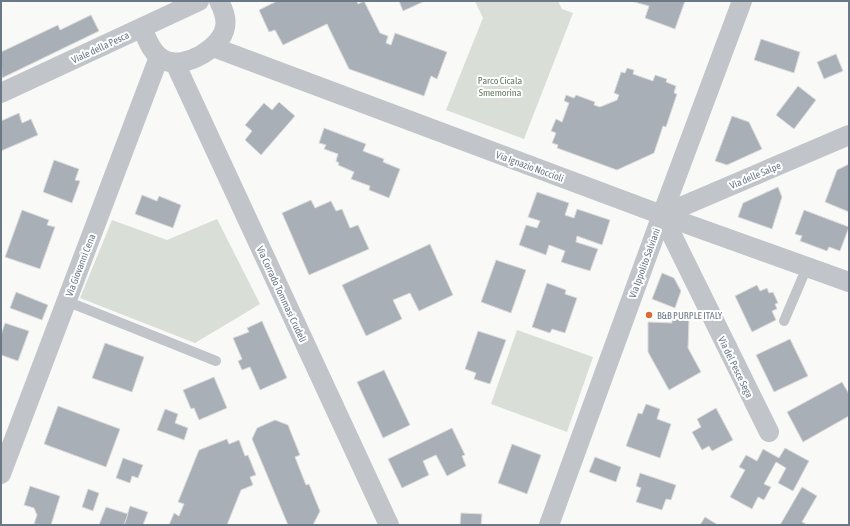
<svg xmlns="http://www.w3.org/2000/svg" width="850" height="526" viewBox="0 0 850 526" font-family="'Asap Condensed',sans-serif">
  <style>
    .green { fill: #d9ded7 }
    .building { fill: #a9afb6; stroke: #dbdbda }
    .lines { fill: none; stroke-linecap: round; stroke-linejoin: round }
    .service { stroke: #c1c5c9; stroke-width: 10 }
    .minor { stroke: #c1c5c9; stroke-width: 20 }
    .poi-dot { fill: #d66d3b; stroke: #fff; stroke-width: 1.5 }
    .labels { text-anchor: middle; stroke-width: 4; stroke-linejoin: round; paint-order: stroke }
    .street-label { font-size: 10px; fill: #6b7886; stroke: #fff }
    .park-label { font-size: 10px; fill: #677965; stroke: #fff }
    .poi-label { font-size: 10px; fill: #6b7886; stroke: #fff; text-anchor: start }
  </style>
  <rect width="100%" height="100%" fill="#f9f9f8"/>
  <g class="green">
    <polygon points="475,1 558,1 562,9 573,13 524,139 446,110 483,18"/>
    <polygon points="217,219 260,304 195,343 80,298 112,220 167,240"/>
    <polygon points="517,330 593,357 567,432 491,404"/>
  </g>
  <g class="building">
    <polygon points="277,1 357,1 358,4 364,1 380,33 388,36 386,43 391,45 395,33 447,52 437,79 431,76 424,96 349,69 327,24 283,45 275,30 269,32 259,10"/>
    <polygon points="399,1 425,1 403,11"/>
    <polygon points="631,1 685,1 675,29 645,18 649,6"/>
    <polygon points="91,15 99,31 2,78 1,52 58,25 60,30"/>
    <polygon points="761,39 800,52 794,73 754,60"/>
    <polygon points="836,54 843,71 824,79 817,62"/>
    <polygon points="627,68 634,70 633,74 653,81 655,75 667,79 666,82 676,86 674,93 677,94 666,127 663,126 654,153 617,170 557,148 558,145 552,143 556,133 551,131 556,119 562,122 569,103 564,101 566,95 574,98 576,95 595,102 594,105 600,107 617,100 619,95 614,93 621,72 625,73"/>
    <polygon points="798,86 816,100 794,129 776,115"/>
    <polygon points="279,102 295,116 261,155 245,140 252,131 245,125 264,103 272,110"/>
    <polygon points="19,113 22,123 31,119 38,135 1,151 1,121"/>
    <polygon points="732,116 749,122 762,149 727,165 715,161"/>
    <polygon points="324,128 366,144 363,151 384,159 383,162 400,169 389,198 369,190 370,186 351,179 354,172 338,165 339,163 336,161 338,154 324,149 326,145 319,143"/>
    <polygon points="54,160 79,169 75,180 80,181 72,203 43,192"/>
    <polygon points="849,164 849,212 825,202 837,170"/>
    <polygon points="778,187 782,197 772,229 738,217 743,203"/>
    <polygon points="537,192 569,203 565,215 574,218 577,209 610,220 602,245 577,236 576,242 598,249 590,271 561,262 565,251 549,245 546,255 519,245 526,225 537,228 540,221 528,217"/>
    <polygon points="142,195 157,201 159,196 181,205 173,228 135,214"/>
    <polygon points="311,200 315,208 331,201 336,211 342,209 350,228 358,225 369,249 309,275 282,213"/>
    <polygon points="22,210 49,220 47,225 55,227 40,269 5,257"/>
    <polygon points="804,210 849,227 840,251 829,247 827,251 800,241 802,236 795,234"/>
    <polygon points="430,244 453,295 419,311 410,293 393,300 402,319 366,336 342,285"/>
    <polygon points="496,260 526,270 511,313 481,302"/>
    <polygon points="662,273 674,278 681,291 675,308 652,299"/>
    <polygon points="547,283 566,290 565,294 577,298 565,333 552,329 550,333 532,327"/>
    <polygon points="757,285 760,291 767,288 769,293 773,292 778,303 775,304 777,309 772,311 776,320 752,332 735,296"/>
    <polygon points="16,292 48,305 42,320 10,308"/>
    <polygon points="672,319 689,319 688,348 701,372 669,390 648,352 648,322 672,323"/>
    <polygon points="262,321 287,378 260,390 250,367 242,370 238,361 242,359 233,338 249,332 247,328"/>
    <polygon points="5,323 29,331 18,361 1,355 1,335"/>
    <polygon points="478,331 506,340 490,384 474,379 476,373 465,369"/>
    <polygon points="790,339 808,376 774,392 756,355"/>
    <polygon points="105,343 144,357 132,392 92,378"/>
    <polygon points="384,370 410,425 383,438 357,382"/>
    <polygon points="214,377 227,408 199,420 194,408 191,409 183,390"/>
    <polygon points="842,382 849,394 849,416 803,442 787,412"/>
    <polygon points="646,404 660,409 657,419 671,424 660,458 626,446 638,413 642,414"/>
    <polygon points="58,406 120,429 106,467 44,444"/>
    <polygon points="716,408 733,440 712,451 709,446 702,450 692,432 701,427 697,419"/>
    <polygon points="165,409 178,414 175,423 188,428 184,440 157,430"/>
    <polygon points="275,420 288,425 300,455 295,457 306,485 309,484 320,511 313,525 288,525 252,439 257,428"/>
    <polygon points="452,428 465,455 462,456 466,466 447,476 436,455 423,461 429,475 402,488 388,459"/>
    <polygon points="227,439 229,444 239,440 245,456 248,455 256,475 250,477 253,485 241,490 227,525 169,525 174,513 179,516 184,504 178,502 199,450"/>
    <polygon points="512,444 541,455 527,494 498,483"/>
    <polygon points="785,448 809,461 793,491 778,483 786,468 776,462 764,484 771,487 764,500 758,497 752,509 730,497 745,470 739,467 746,455 757,461 763,449 779,458"/>
    <polygon points="595,457 621,467 616,482 589,472"/>
    <polygon points="123,458 143,465 138,478 132,476 130,483 116,478"/>
    <polygon points="640,473 676,485 671,500 666,499 662,510 636,502 641,488 636,486"/>
    <polygon points="30,486 60,496 51,525 34,524 37,515 34,508 24,505"/>
    <polygon points="802,487 817,496 802,522 806,524 805,525 780,525"/>
    <polygon points="88,489 99,493 93,511 82,507"/>
    <polygon points="130,506 148,512 143,525 124,525"/>
    <polygon points="106,507 128,514 124,525 99,525"/>
    <polygon points="461,513 482,514 481,525 460,525"/>
    <polygon points="705,517 718,525 700,525"/>
  </g>
  <g class="lines">
    <g class="service">
      <polyline points="66,301 216,361"/>
      <polyline points="784,321 807,267"/>
    </g>
    <g class="minor">
      <path d="M142,28C147,39 152,54 164,60C184,70 222,48 225,27C227,18 223,9 219,1"/>
      <polyline points="213,47 662,215 849,282"/>
      <polyline points="175,63 389,525"/>
      <polyline points="1,93 199,1"/>
      <polyline points="769,432 662,215 849,135"/>
      <polyline points="1,474 159,57"/>
      <polyline points="549,525 662,215 742,1"/>
    </g>
  </g>
  <circle class="poi-dot" cx="649" cy="315" r="4"/>
  <g class="labels">
    <g class="street-label">
      <text transform="translate(100 47) rotate(-25)" y="4">Viale della Pesca</text>
      <text transform="translate(530 166) rotate(20)" y="4">Via Ignazio Noccioli</text>
      <text transform="translate(755 175) rotate(-23)" y="4">Via delle Salpe</text>
      <text transform="translate(644 263) rotate(-70)" y="4">Via Ippolito Salviani</text>
      <text transform="translate(80 265) rotate(-69)" y="4">Via Giovanni Cena</text>
      <text transform="translate(282 294) rotate(65)" y="4">Via Corrado Tommasi Crudeli</text>
      <text transform="translate(736 367) rotate(64)" y="4">Via del Pesce Sega</text>
    </g>
    <g class="park-label">
      <text x="500" y="84">Parco Cicala<tspan x="500" dy="12">Smemorina</tspan></text>
    </g>
    <g class="poi-label">
      <text x="657" y="319">B&amp;B PURPLE ITALY</text>
    </g>
  </g>
  <rect width="850" height="526" fill="none" stroke="#6b7886" stroke-width="4"/>
</svg>
